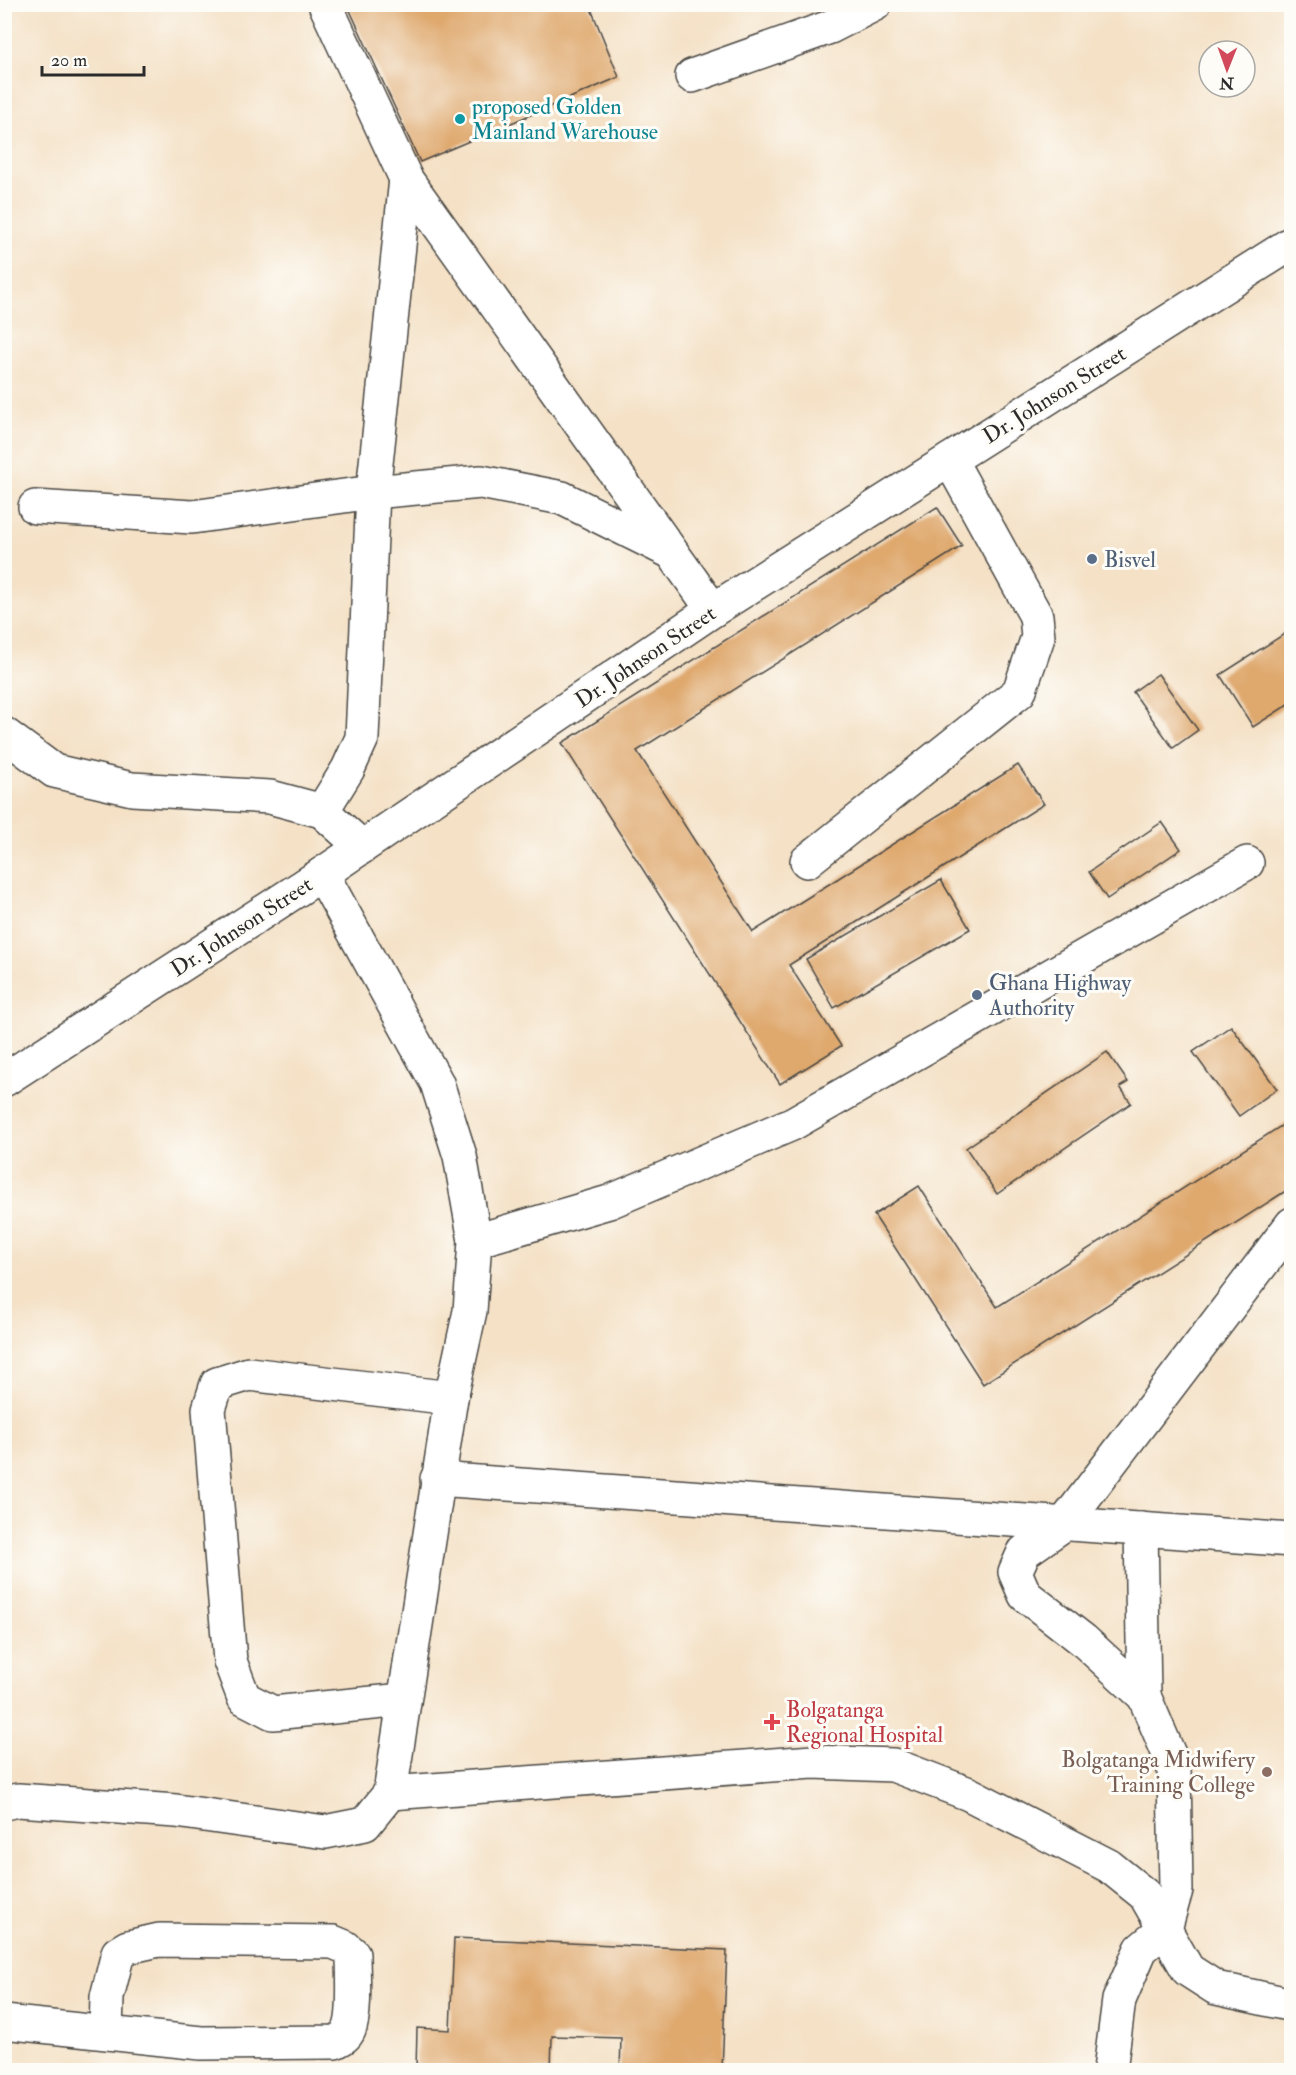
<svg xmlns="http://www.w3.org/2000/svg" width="1296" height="2075" viewBox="0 0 1296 2075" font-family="'IM FELL Double Pica',serif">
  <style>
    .building { fill: #dfa96e }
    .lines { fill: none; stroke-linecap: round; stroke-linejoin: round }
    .minor-casing { stroke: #494642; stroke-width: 36 }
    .minor { stroke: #fff; stroke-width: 33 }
    .culture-dot { fill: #0f9aa8; stroke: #fdfcf7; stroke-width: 2 }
    .service-dot { fill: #5c6f8a; stroke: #fdfcf7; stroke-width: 2 }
    .health-dot { fill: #e0444e; stroke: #fdfcf7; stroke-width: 2 }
    .education-dot { fill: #8d6e63; stroke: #fdfcf7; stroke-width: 2 }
    .labels { text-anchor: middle; stroke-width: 6; stroke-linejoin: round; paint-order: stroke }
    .culture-label { font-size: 22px; fill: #0d838f; stroke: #fdfcf7; text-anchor: start }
    .street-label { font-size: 22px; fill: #2b2b2b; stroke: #fdfcf7 }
    .service-label { font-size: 22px; fill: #4e5e75; stroke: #fdfcf7; text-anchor: start }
    .health-label { font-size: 22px; fill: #be3a42; stroke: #fdfcf7; text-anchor: start }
    .education-label { font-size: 22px; fill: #785e54; stroke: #fdfcf7; text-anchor: end }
  </style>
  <rect width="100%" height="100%" fill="#fdfcf7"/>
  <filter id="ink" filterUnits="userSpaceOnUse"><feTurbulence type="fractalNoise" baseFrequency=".0167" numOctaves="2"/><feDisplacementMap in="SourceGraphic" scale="12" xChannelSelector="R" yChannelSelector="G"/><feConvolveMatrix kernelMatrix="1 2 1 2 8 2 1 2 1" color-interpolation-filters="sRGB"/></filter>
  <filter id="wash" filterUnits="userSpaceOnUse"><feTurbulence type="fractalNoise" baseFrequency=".008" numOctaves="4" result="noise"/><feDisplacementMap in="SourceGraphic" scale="24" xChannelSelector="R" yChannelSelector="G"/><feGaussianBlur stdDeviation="1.35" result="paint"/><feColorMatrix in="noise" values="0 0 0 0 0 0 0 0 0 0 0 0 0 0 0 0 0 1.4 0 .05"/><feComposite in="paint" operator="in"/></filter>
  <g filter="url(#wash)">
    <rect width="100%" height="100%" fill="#f4e1c6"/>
    <g id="blocks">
      <g class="building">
        <polygon points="347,4 589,4 619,77 420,162"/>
        <polygon points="937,507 962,546 637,751 753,932 1018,765 1044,804 789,965 841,1046 780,1084 562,743"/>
        <polygon points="1292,629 1292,702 1253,727 1220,675"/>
        <polygon points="1158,674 1198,730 1173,748 1133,692"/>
        <polygon points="1162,822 1181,849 1107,899 1089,872"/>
        <polygon points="941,880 970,929 834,1008 806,959"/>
        <polygon points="1231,1026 1277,1089 1239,1116 1193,1052"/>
        <polygon points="1107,1052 1128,1082 1120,1087 1131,1103 997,1194 966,1148"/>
        <polygon points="1292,1119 1292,1187 983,1384 874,1215 919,1186 997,1307"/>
        <polygon points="454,1938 727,1950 722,2070 620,2070 621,2038 552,2036 551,2070 416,2070 417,2028 450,2030"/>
      </g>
    </g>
  </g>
  <g filter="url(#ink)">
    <use href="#blocks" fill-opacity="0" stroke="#494642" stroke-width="1.5"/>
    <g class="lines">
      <defs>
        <g id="minor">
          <polyline points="325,4 406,179 713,610"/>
          <polyline points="692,76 830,27 875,4"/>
          <polyline points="35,507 192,517 373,492 481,482 562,498 669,551"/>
          <polyline points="4,734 54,771 132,789 270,797 322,811 362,847"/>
          <polyline points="322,811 348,769 362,738 373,492 406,179"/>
          <polyline points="807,861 1019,692 1038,637 1036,616 950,460"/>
          <polyline points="4,1080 322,874 713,610 1292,243"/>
          <polyline points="475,1241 609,1202 792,1124 1247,863"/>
          <polyline points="437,1479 1292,1540"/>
          <polyline points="1141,1529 1144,1696"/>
          <polyline points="403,1700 273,1713 244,1698 230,1661 209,1409 217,1384 249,1374 451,1398"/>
          <polyline points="390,1793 813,1762 893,1765 969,1794 1109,1866 1145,1895 1188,1970 1216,1988 1292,2005"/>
          <polyline points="4,1803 18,1800 176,1811 325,1832 365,1824 390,1793 451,1398 470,1311 475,1241 460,1156 437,1083 322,874"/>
          <path d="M4,2022L201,2043L335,2042C341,2039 346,2037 349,2030C356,2015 353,1972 353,1954L345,1947L333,1942L159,1940L128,1947L118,1953L107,1997L106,2033"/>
          <polyline points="1110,2070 1119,2000 1141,1949 1165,1929 1176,1890 1174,1766 1144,1696 1083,1640 1025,1595 1015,1572 1024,1552 1064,1524 1292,1224"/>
        </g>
      </defs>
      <use href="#minor" class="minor-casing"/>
      <use href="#minor" class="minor"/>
    </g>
  </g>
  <circle class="culture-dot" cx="460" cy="119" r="6"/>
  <g class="service-dot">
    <circle cx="1092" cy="559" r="6"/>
    <circle cx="977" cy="995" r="6"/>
  </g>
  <path class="health-dot" d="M769 1713h6v6h6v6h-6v6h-6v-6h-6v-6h6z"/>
  <circle class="education-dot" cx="1267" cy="1772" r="6"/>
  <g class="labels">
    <g class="culture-label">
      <text x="472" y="114">proposed Golden<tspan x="472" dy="25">Mainland Warehouse</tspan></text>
    </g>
    <g class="street-label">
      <text transform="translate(1054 394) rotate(-32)" y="8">Dr. Johnson Street</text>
      <text transform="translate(645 656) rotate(-34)" y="8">Dr. Johnson Street</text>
      <text transform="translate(241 926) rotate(-33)" y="8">Dr. Johnson Street</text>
    </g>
    <g class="service-label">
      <text x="1104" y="567">Bisvel</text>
      <text x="989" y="990">Ghana Highway<tspan x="989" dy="25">Authority</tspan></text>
    </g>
    <g class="health-label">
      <text x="786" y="1717">Bolgatanga<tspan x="786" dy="25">Regional Hospital</tspan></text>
    </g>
    <g class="education-label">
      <text x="1255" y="1767">Bolgatanga Midwifery<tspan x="1255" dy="25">Training College</tspan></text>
    </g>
  </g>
  <rect width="1296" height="2075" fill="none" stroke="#fdfcf7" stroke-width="24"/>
  <g transform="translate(1227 69) rotate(181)"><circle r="28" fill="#fdfcf7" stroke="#a9a8a5" stroke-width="1.5"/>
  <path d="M0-4.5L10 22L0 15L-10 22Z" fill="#d1495b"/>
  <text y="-9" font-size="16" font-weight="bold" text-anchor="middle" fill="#2b2b2b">N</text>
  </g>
  <path d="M42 66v9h102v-9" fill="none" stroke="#2b2b2b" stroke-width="3"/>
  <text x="51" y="66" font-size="18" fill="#2b2b2b" stroke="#fdfcf7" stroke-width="4.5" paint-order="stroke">20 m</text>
</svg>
